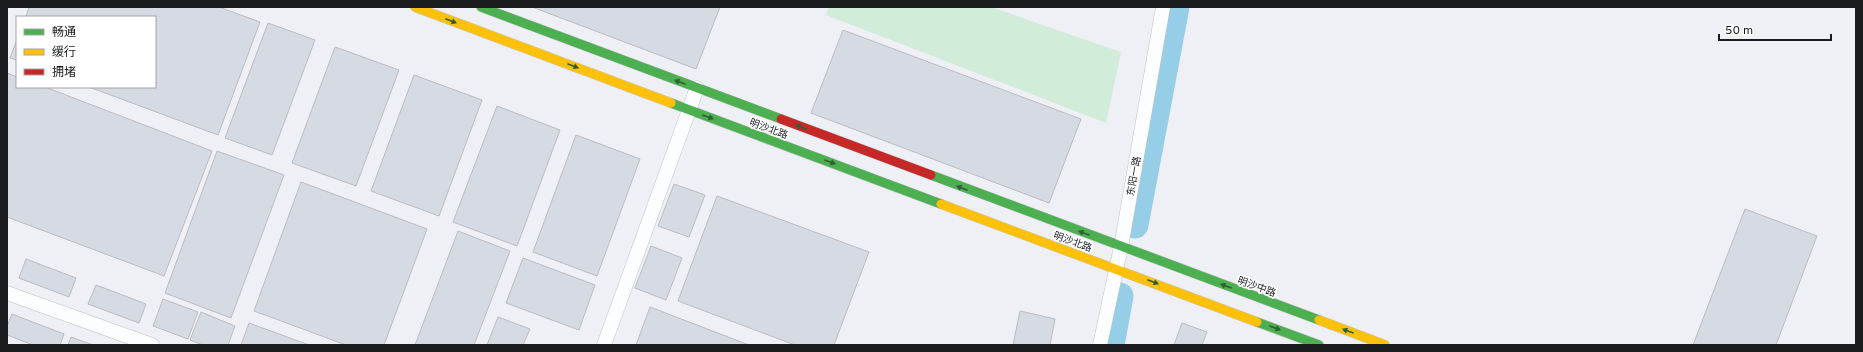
<svg xmlns="http://www.w3.org/2000/svg" width="1863" height="352" viewBox="0 0 1863 352" font-family="Overpass,'Noto Sans SC',sans-serif">
  <style>
    .green { fill: #d1ecd9 }
    .lines { fill: none; stroke-linecap: round; stroke-linejoin: round }
    .river { stroke: #96cee7; stroke-width: 27 }
    .building { fill: #d6dae3; stroke: #bbbcc1 }
    .street-casing { stroke: #c0c2c6; stroke-width: 15 }
    .fast-casing { stroke: #c0c2c6; stroke-width: 10 }
    .slow-casing { stroke: #c0c2c6; stroke-width: 10 }
    .jam-casing { stroke: #c0c2c6; stroke-width: 10 }
    .street { stroke: #fcfdfe; stroke-width: 14 }
    .fast { stroke: #4caf50; stroke-width: 9 }
    .slow { stroke: #ffc107; stroke-width: 9 }
    .jam { stroke: #c62828; stroke-width: 9 }
    .oneway { fill: #305e36 }
    .labels { text-anchor: middle; stroke-width: 3.5; stroke-linejoin: round; paint-order: stroke }
    .street-label { font-size: 10px; fill: #1a1c20; stroke: #fff }
  </style>
  <rect width="100%" height="100%" fill="#eef0f6"/>
  <polygon class="green" points="829,7 991,7 1121,52 1106,123 826,15"/>
  <g class="lines">
    <g class="river">
      <polyline points="1135,225 1176,7"/>
      <polyline points="1111,345 1120,296"/>
    </g>
  </g>
  <g class="building">
    <polygon points="29,7 219,7 260,22 218,135 89,87 155,87 155,17 26,17"/>
    <polygon points="532,7 720,7 696,69"/>
    <polygon points="268,23 315,40 272,155 225,138"/>
    <polygon points="843,30 1081,119 1049,203 811,113"/>
    <polygon points="17,40 17,60 10,58"/>
    <polygon points="335,47 399,70 356,186 292,163"/>
    <polygon points="7,73 17,77 17,87 45,87 212,151 164,276 7,217"/>
    <polygon points="414,75 482,100 439,216 371,191"/>
    <polygon points="497,106 560,130 517,246 453,222"/>
    <polygon points="576,135 640,159 597,276 533,252"/>
    <polygon points="217,151 284,175 231,318 165,293"/>
    <polygon points="301,182 427,229 384,345 346,345 254,311"/>
    <polygon points="674,184 705,195 689,237 658,226"/>
    <polygon points="717,196 869,252 834,345 795,345 678,301"/>
    <polygon points="1745,209 1817,236 1776,345 1693,345"/>
    <polygon points="458,231 510,251 474,345 415,345"/>
    <polygon points="651,246 682,258 666,300 635,288"/>
    <polygon points="523,258 595,285 579,330 506,303"/>
    <polygon points="26,259 76,278 69,297 19,278"/>
    <polygon points="96,285 146,304 139,323 88,304"/>
    <polygon points="163,299 198,312 188,339 153,326"/>
    <polygon points="650,307 749,345 636,345"/>
    <polygon points="1020,311 1055,319 1050,345 1013,345"/>
    <polygon points="201,312 235,326 228,345 203,345 190,340"/>
    <polygon points="12,314 64,334 60,345 33,345 7,335 7,326"/>
    <polygon points="498,317 530,329 523,345 487,345"/>
    <polygon points="249,323 309,345 241,345"/>
    <polygon points="1182,323 1207,332 1202,345 1174,345"/>
    <polygon points="71,337 93,345 68,345"/>
  </g>
  <g class="lines">
    <defs>
      <g id="street">
        <polyline points="7,293 152,345"/>
        <polyline points="604,345 697,88"/>
        <polyline points="1100,345 1121,247 1163,7"/>
      </g>
      <g id="fast">
        <polyline points="481,7 781,119"/>
        <polyline points="671,103 941,204"/>
        <polyline points="931,175 1319,320"/>
        <polyline points="1257,322 1319,345"/>
      </g>
      <g id="slow">
        <polyline points="415,7 671,103"/>
        <polyline points="941,204 1257,322"/>
        <polyline points="1319,320 1385,345"/>
      </g>
      <polyline id="jam" points="781,119 931,175"/>
    </defs>
    <use href="#street" class="street-casing"/>
    <use href="#fast" class="fast-casing"/>
    <use href="#slow" class="slow-casing"/>
    <use href="#jam" class="jam-casing"/>
    <use href="#street" class="street"/>
    <use href="#fast" class="fast"/>
    <use href="#slow" class="slow"/>
    <use href="#jam" class="jam"/>
  </g>
  <defs><path id="oneway-solid" d="M-6-.8H1V-3.2L6.5 0L1 3.2V.8H-6Z"/></defs>
  <g class="oneway">
    <use href="#oneway-solid" transform="translate(451 21) rotate(21)"/>
    <use href="#oneway-solid" transform="translate(573 66) rotate(21)"/>
    <use href="#oneway-solid" transform="translate(680 82) rotate(-159)"/>
    <use href="#oneway-solid" transform="translate(708 117) rotate(20)"/>
    <use href="#oneway-solid" transform="translate(801 127) rotate(-159)"/>
    <use href="#oneway-solid" transform="translate(830 162) rotate(20)"/>
    <use href="#oneway-solid" transform="translate(962 188) rotate(-159)"/>
    <use href="#oneway-solid" transform="translate(1084 233) rotate(-159)"/>
    <use href="#oneway-solid" transform="translate(1153 282) rotate(21)"/>
    <use href="#oneway-solid" transform="translate(1226 286) rotate(-160)"/>
    <use href="#oneway-solid" transform="translate(1275 328) rotate(21)"/>
    <use href="#oneway-solid" transform="translate(1348 331) rotate(-160)"/>
  </g>
  <g class="labels">
    <g class="street-label">
      <text transform="translate(769 128) rotate(20)" y="4">明沙北路</text>
      <text transform="translate(1133 176) rotate(-80)" y="4">东阳一路</text>
      <text transform="translate(1073 241) rotate(20)" y="4">明沙北路</text>
      <text transform="translate(1257 286) rotate(20)" y="4">明沙中路</text>
    </g>
  </g>
  <rect width="1863" height="352" fill="none" stroke="#1a1c20" stroke-width="16"/>
  <rect x="16" y="16" width="140" height="72" fill="#ffffff" stroke="#a3a4a6"/>
  <rect x="24" y="29" width="20" height="6" fill="#4caf50" stroke="#a3a4a6"/>
  <text x="52" y="36" font-size="12" fill="#1a1c20">畅通</text>
  <rect x="24" y="49" width="20" height="6" fill="#ffc107" stroke="#a3a4a6"/>
  <text x="52" y="56" font-size="12" fill="#1a1c20">缓行</text>
  <rect x="24" y="69" width="20" height="6" fill="#c62828" stroke="#a3a4a6"/>
  <text x="52" y="76" font-size="12" fill="#1a1c20">拥堵</text>
  <path d="M1719 34v6h112v-6" fill="none" stroke="#1a1c20" stroke-width="2"/>
  <text x="1725" y="34" font-size="12" fill="#1a1c20" stroke="#ffffff" stroke-width="3" paint-order="stroke">50 m</text>
</svg>
